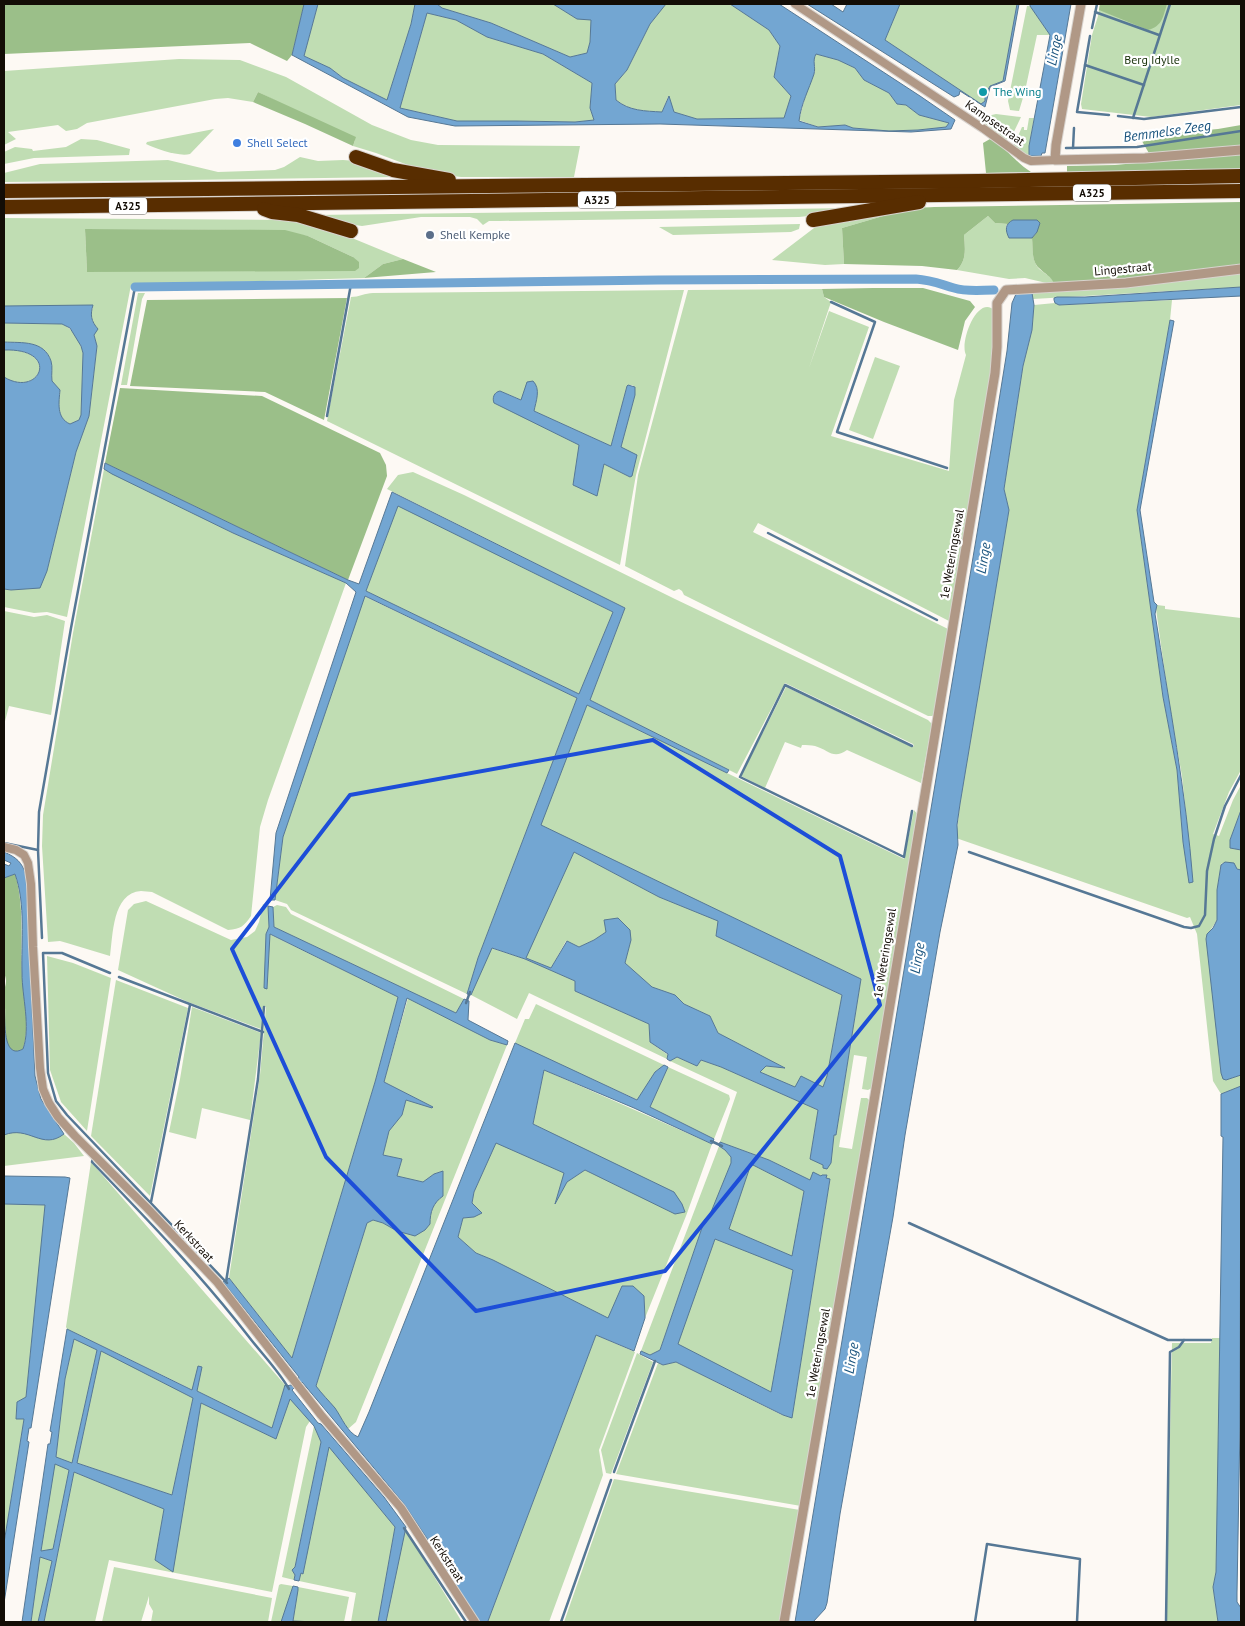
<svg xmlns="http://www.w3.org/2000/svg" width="1245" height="1626" viewBox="0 0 1245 1626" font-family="'PT Sans',sans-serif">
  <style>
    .green { fill: #c0ddb3; fill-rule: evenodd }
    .forest { fill: #9bbf89 }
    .water { fill: #73a6d2; stroke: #567895; fill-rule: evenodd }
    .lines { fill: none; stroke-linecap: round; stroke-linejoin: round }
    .stream { stroke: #567895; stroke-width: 2.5 }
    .canal { stroke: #73a6d2; stroke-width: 9 }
    .minor-casing { stroke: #d8d3ce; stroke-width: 10 }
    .tertiary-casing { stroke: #d8d3ce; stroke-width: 11 }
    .motorway-casing { stroke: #d8d3ce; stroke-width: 16 }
    .minor { stroke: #b09886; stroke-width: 8 }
    .tertiary { stroke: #b09886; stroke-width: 9 }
    .motorway { stroke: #582d00; stroke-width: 14 }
    .marked { fill: none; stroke: #1d4ed8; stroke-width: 4; stroke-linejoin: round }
    .culture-dot { fill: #0f9aa8; stroke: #fff; stroke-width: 2 }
    .shop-dot { fill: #3f7fe0; stroke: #fff; stroke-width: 2 }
    .service-dot { fill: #5c6f8a; stroke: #fff; stroke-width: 2 }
    .labels { text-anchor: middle; stroke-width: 4.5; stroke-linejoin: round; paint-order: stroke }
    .shield { fill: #fff; stroke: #5a5651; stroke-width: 1 }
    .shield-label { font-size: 11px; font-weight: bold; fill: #130d06 }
    .park-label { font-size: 12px; fill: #19310a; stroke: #fff }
    .culture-label { font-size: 12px; fill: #0d838f; stroke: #fff; text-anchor: start }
    .street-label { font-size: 12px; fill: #130d06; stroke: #fff }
    .shop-label { font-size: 12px; fill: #366cbe; stroke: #fff; text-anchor: start }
    .service-label { font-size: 12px; fill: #4e5e75; stroke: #fff; text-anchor: start }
    .water-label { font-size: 14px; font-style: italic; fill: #1a547e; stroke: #fff }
  </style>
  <rect width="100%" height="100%" fill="#fdf9f4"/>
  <g class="green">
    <polygon points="318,4 415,4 411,24 387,100 343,78 330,68 304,56"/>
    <polygon points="437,4 553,4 577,19 592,19 590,42 587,53 570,57 491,23 442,8"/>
    <path d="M666,4H730L769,30L780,46L774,77L791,96L784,118L697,119L674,112L668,97L662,112C645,111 630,111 616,100L615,84L627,70L650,24Z"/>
    <polygon points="900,4 1017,4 1003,81 990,86 985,95 985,101 981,104 885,40"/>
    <polygon points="1100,4 1241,4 1241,105 1151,117 1082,109 1081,104 1092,35 1098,16"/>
    <polygon points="1027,6 1030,6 1050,35 1037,35 1025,91 1019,111 1010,110 1008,101"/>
    <polygon points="427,13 456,20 487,37 543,54 592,83 590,108 594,120 575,122 516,121 457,121 400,108"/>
    <polygon points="816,54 838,60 855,68 864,80 889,93 897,104 906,105 919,115 949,123 947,127 918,130 889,131 853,128 845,125 818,127 799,120 809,83 815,72 814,59"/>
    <polygon points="179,59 240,60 286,77 372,125 411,140 438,145 580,146 574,177 461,177 429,173 376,153 353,146 355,140 258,92 253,102 228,98 215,99 87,123 77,129 66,131 58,125 8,132 16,139 4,145 4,71"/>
    <polygon points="996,114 1021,117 1011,138 1004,140 978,121 983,117"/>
    <polygon points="1029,118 1034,118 1029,146 1029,156 1026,156 1015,147 1014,145 1022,127 1024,127 1024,130 1027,130"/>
    <path d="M214,129L190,154C179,157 157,149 146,144L147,142Z"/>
    <polygon points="81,139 97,140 130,149 129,155 34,158 4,164 4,152 15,147 32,149 33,151 66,147"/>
    <polygon points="300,157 318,161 343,160 356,161 395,177 113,181 4,182 4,173 40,164 168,160 218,172 275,170 284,167"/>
    <polygon points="898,207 934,207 907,209 842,228 844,264 825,265 772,260 818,225"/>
    <polygon points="855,208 827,214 799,217 500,221 489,221 483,225 477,219 470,217 421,217 362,226 348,224 314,215"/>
    <path d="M988,216L995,223L1008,224L1006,226L1009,238H1032C1033,249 1031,264 1042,271C1048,276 1052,277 1055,285L1025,278L1009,279L957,270C967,260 965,248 964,235Z"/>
    <path d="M4,218L292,220L352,238L403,259L383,264L364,278L131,285L67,617L47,612L34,613L4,607V589L11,590L47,571L76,452L89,416L97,347L94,334V325L91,315L93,306H4ZM85,229L254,230L308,236L353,257L87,272Z"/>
    <polygon points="800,224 799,229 791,232 673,235 659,227"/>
    <polygon points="1241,273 1241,287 1033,299 1032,293 1110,289"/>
    <path d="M822,289L824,297L831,302L809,368L829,311L869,327L831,436L949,471L954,400L966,355C959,342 978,293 995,311L994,352L949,621L758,523L753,532L948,629L934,715L932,716H928L684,595L682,591L679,589L674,591L625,566L638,475L688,290Z"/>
    <path d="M684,290L636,475L620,565L327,421L351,297C359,297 365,293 373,293ZM632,385L635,387V395L621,447L630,477L604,464L597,495L573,485L580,445L494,403L493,398L497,392L500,391L522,400L537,397L534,411L611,446L627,386Z"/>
    <polygon points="138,293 145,293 142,299 127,385 121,385"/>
    <polygon points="1172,300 1170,320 1137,510 1163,697 1177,770 1183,842 1193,882 1182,776 1169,703 1156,609 1157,605 1165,606 1165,609 1241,618 1241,770 1229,792 1213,834 1219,836 1233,800 1241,785 1241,810 1230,840 1230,848 1241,850 1241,870 1222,863 1221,865 1217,890 1217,920 1206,937 1226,1080 1241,1075 1241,1086 1221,1094 1213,1081 1197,934 1190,917 1187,918 956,838 960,804 1009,510 1004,489 1023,366 1032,330 1034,305 1055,303 1060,305"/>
    <path d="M4,323L62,324C73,328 80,342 83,353L81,415L79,420L70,424C56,418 59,402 60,390L52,381C51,374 53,367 51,361C44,340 22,343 4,342Z"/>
    <path d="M4,350C61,348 40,399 4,377Z"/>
    <polygon points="875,357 900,366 873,439 849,430"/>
    <path d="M104,469L233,533L346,583L268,800L260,827L251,916C244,926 241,929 228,930L152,892C149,892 144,891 141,891C112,893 113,936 110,956L67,943L60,941L48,942L42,846L43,815L73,633Z"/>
    <path d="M413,472L464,495L675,599L928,720L932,724L921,783L847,750C833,760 829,750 815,746C811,745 807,745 802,745L801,748L785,742L765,788L741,776L786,687L912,747L914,746L913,744L785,683L737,774L590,700L625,608L387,489L398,475Z"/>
    <polygon points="398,505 613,612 579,694 366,591"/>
    <polygon points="364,596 577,698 478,958 467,994 291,910 287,904 275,900 283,837"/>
    <polygon points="4,611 34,617 47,615 65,621 51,715 9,706 4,725"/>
    <polygon points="587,705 904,859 914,810 918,815 872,1088 868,1090 862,1089 867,1057 854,1055 839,1147 852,1149 861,1098 867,1098 869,1100 801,1506 616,1474 658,1363 663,1365 676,1362 782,1415 792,1417 830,1180 826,1178 826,1175 822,1175 810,1180 769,1160 720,1142 737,1092 670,1061 677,1057 697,1066 701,1060 721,1067 818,1110 810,1159 832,1148 834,1135 836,1135 861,979 540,825"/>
    <polygon points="574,852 659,897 719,921 716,936 842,995 827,1076 823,1087 795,1087 759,1072 765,1066 784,1068 718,1033 710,1016 684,1004 675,995 651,987 625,963 631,940 606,932 594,940 579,947 566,941 551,968 525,958"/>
    <polygon points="146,901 231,940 247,937 255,931 259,922 263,904 268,906 269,927 266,934 267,989 269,934 398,997 375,1082 292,1358 229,1278 260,1075 266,1007 263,1007 261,1029 188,1002 118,970 128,910 134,904"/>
    <polygon points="277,905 286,907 291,914 464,999 456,1013 274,927 273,907"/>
    <polygon points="491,948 525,959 575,981 575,991 649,1024 650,1042 668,1055 667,1059 529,993 517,1019 471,995"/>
    <polygon points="47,956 73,963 111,978 87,1131 61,1102 50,1070"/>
    <polygon points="116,980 188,1008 150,1196 91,1136"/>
    <polygon points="408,998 490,1040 507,1045 356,1422 348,1429 316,1386 367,1223 373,1220 383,1223 397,1231 430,1215 436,1201 443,1196 443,1171 434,1174 423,1183 397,1176 402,1159 383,1155 389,1130 402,1115 406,1100 433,1107 384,1082"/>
    <polygon points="536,1004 664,1065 655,1072 638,1100 521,1047 515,1043 525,1019 529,1019"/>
    <polygon points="192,1007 261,1033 250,1120 202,1108 196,1139 169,1132 180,1079"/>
    <polygon points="668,1067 729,1095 730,1099 714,1139 650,1107"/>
    <polygon points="544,1070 712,1144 686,1216 645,1318 644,1296 622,1286 609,1319 493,1260 476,1253 458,1237 463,1218 474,1217 472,1203 474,1192 496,1142 565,1173 556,1201 567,1182 585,1170 629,1191 577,1146 533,1124"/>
    <path d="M15,1132C35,1134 46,1147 64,1134L74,1143L84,1156L4,1166V1135Z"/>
    <polygon points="719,1146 725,1150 731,1157 731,1163 709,1218 705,1219 660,1350 650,1355 641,1351"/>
    <polygon points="91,1162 285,1385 272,1428 197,1391 201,1367 198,1367 193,1390 67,1329 66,1327"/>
    <polygon points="750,1163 804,1191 792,1257 729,1229"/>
    <polygon points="4,1204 46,1205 26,1397 17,1402 16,1418 24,1419 4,1543"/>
    <polygon points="715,1239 793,1269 771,1393 677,1344"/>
    <polygon points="596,1335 635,1352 599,1450 603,1475 549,1622 489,1622 488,1621"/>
    <polygon points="74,1338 97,1350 72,1463 56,1458 65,1379"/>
    <polygon points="1212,1338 1220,1338 1216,1572 1213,1587 1218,1622 1166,1622 1172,1343 1211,1343"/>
    <polygon points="101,1350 193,1398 172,1495 77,1463"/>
    <polygon points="637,1353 653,1362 611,1474 606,1473 601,1450"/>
    <polygon points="290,1398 310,1421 306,1427 272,1592 109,1560 95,1622 44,1622 74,1472 164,1509 155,1560 201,1403 276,1439"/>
    <polygon points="314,1426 321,1442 295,1567 292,1570 295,1575 294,1580 282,1577"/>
    <polygon points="329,1446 395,1527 378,1622 351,1622 356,1593 299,1581 301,1573 303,1573"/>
    <polygon points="54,1463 69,1470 53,1550 41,1551"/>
    <polygon points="614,1479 800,1510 780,1622 564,1622"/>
    <polygon points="405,1529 462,1622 386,1622"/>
    <polygon points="40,1556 52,1561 38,1622 31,1622"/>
    <polygon points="114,1567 272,1598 268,1622 151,1622 153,1611 149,1604 149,1596 141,1622 102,1622"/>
    <polygon points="281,1584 293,1586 282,1622 271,1622 279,1585"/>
    <polygon points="298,1587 349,1597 344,1622 293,1621"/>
  </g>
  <g class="forest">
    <polygon points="4,4 304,4 292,55 287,61 250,43 4,54"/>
    <path d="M1100,4H1167C1163,16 1163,26 1148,30L1099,10Z"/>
    <polygon points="258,92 356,137 353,146 305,124 253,102"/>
    <polygon points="1241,125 1241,145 1150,155 1139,136 1218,129"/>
    <path d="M990,139C1006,147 1016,163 1031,172L986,173L983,143Z"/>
    <polygon points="1241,153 1241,169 1067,172 1067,166 1115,165"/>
    <path d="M1241,202V265L1117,280L1055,285C1050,275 1046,275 1039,268C1031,261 1033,247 1032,238L1037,232V220H1013L1008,224L995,223L988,216L964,235C965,248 967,260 957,270L922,266L844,264L842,228L907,209L934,207Z"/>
    <polygon points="85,229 285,230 308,236 353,257 359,262 359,268 355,271 87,272"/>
    <polygon points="403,259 436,272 364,278 383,264"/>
    <polygon points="873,288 923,288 970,301 975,307 965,321 958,350 884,322 824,297 822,289"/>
    <polygon points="347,298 324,420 265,392 130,386 147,300"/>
    <polygon points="120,388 262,396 380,453 386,465 387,476 348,580 105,463"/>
    <path d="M15,874C25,907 20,942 22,977C24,999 30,1028 23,1049C0,1062 6,1018 5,1008C5,1003 3,998 4,993C4,989 6,985 6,981C6,978 4,973 4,970V878Z"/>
  </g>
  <g class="water">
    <path d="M304,4H318L304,56L330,68L343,78L387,100L411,24L415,4H437L442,8L491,23L570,57L587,53L590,42L591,20L577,19L553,4H666L650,24L627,70L615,84L616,100C629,111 645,111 662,112L669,96L674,112L697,119L784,118L791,96L774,77L780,46L769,30L730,4H779L920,96L955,120L951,129L911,132L660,124L455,126L408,117L292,55ZM427,13L456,20L487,37L543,54L592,83L590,108L594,120L575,122L516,121H457L400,108ZM816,54L838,60L855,68L864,80L889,93L897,104L906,105L919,115L949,123L946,127L918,130L889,131L853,128L845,125L818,127L799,121C801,104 809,89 814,74C816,67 812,61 816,54Z"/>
    <polygon points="807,4 831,4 843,12 847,4 900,4 885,40 981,104 985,101 985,95 990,86 1003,81 1017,4 1019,4 1005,81 990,87 985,107 960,91 959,95 954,97"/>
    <polygon points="1030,4 1071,4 1045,153 1042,153 1041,156 1029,156 1029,146 1050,35 1030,6"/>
    <path d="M1013,220H1037L1040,223L1037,232L1032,238H1009C1005,230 1005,224 1013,220Z"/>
    <polygon points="1241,287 1241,296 1059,305 1055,303 1054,300 1054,298 1057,297 1085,297"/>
    <polygon points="1032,293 1034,305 1032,330 1023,366 1004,489 1009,510 960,804 957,825 958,845 940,932 905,1135 893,1217 840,1514 827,1603 825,1609 813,1622 795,1622 992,444 1007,351 1012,303 1016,294"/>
    <path d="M93,305C90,315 91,321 98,329L94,335L97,346L89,416L76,452L47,571L40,588L11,590L4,589V377C40,399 62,348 4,350V342C22,343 44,340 51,361C53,367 51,374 52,381L60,390C59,402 56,418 70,424L79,420L81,415L83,353L81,346L70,328L62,324L4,323V306Z"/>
    <path d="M1170,320L1174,321L1140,510L1154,602L1157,605L1155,614C1169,703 1186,792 1193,882L1189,883L1183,842L1177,770L1163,697L1137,510Z"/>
    <path d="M533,381C541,389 536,401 534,411L611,446L627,386L628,385L635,387V395L621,447L637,455L632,476L630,477L604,464L597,496L573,485L579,445L494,403C492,398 494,392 500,391L521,400L527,382Z"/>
    <path d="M105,463L348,580L359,584L392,492L625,608L590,700L729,770L727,773L587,705L541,825L861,979L836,1135H834L831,1163L827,1169L823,1168V1165L810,1159L818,1110L721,1067L701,1060L697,1066L677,1057L670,1061L667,1059L668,1054L650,1042L649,1024L575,991V981L525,959L492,948L471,995L467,994L478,958L577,698L365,596L283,837L275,900H270L276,833L356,592L346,583L233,533L112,474L104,469ZM398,506L613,612L579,694L366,591ZM574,852L659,897L718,921L716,936L842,995L827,1076L823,1087L801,1076L795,1087L760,1072L766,1066L785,1068L718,1033L710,1016L684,1004L675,995L652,987L625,963L631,940L630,930L618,918L604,920L606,932L594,940L579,947L567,941L551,968L526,958Z"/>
    <polygon points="1241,810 1241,850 1230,848 1230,840"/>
    <path d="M4,852C16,857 22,862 26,875L35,1076L41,1099L64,1134C42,1151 29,1125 4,1135V1001C6,1011 0,1062 23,1049C31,1027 22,997 22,973C21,941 26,905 15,874L4,878V864L9,866L11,863L4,860Z"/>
    <polygon points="1225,862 1234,863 1237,869 1241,870 1241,1075 1226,1080 1223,1079 1221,1073 1206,939 1207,934 1213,928 1217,920 1217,890 1221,865"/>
    <path d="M268,906L273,907L274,927L456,1013L464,999L469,1001L468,1020L508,1041L507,1045L490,1040L407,998L384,1082L433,1107L432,1108L406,1100L402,1115L389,1131L383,1155L402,1159L397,1176L423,1182L434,1174L443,1171V1196C433,1203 430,1212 430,1224L425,1230L415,1236L397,1231L383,1223L373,1220L367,1223L316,1386C322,1394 329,1401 335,1408C342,1418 347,1432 358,1437L369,1412L515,1043L637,1100L655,1072L664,1065L668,1067L650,1107L714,1139L712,1144L634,1108L544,1070L533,1124L674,1192L682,1204L685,1212L675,1214L585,1170L567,1182L555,1204L564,1173L496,1143L474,1192L472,1203L482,1213L474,1217L463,1218L458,1237L476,1253L493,1260L608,1318L622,1286H633L644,1296L645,1318L634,1351L596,1335L488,1621L489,1622H480L455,1587L434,1549L404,1504L302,1382L301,1383L298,1379L299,1377L223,1282L229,1278L292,1358L375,1082L398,997L270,934L267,989L264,988L266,934L269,927Z"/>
    <polygon points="1241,1086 1240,1425 1237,1593 1237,1602 1241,1608 1241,1622 1218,1622 1213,1587 1216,1572 1223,1137 1221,1136 1221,1094"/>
    <path d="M720,1142L769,1160L810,1180L813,1172L821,1176L822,1175H827L826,1178L830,1179L792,1418L783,1415L676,1362L663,1365L640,1354L641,1351L650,1355L660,1350L705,1219L709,1217L731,1163V1157L725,1150L719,1146ZM751,1164L804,1191L792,1256L729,1229ZM715,1239L793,1270L771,1392L678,1344Z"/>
    <polygon points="4,1176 65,1177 70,1178 31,1428 29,1428 27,1441 29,1442 4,1603 4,1543 24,1419 16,1419 17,1402 26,1397 45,1205 4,1204"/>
    <path d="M67,1329L192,1390L198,1366L202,1367L197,1391L272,1428L285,1385L286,1386L291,1385L294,1388L292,1390L318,1423L321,1424L384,1497L406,1527L386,1622H378L395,1527L329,1447L303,1574L301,1573L299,1581L294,1580L295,1575L292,1570L295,1567L321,1442L314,1426L290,1399L276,1439L201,1403L173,1572L155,1560L164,1509L74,1472L44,1622H38L52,1561L40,1557L31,1622H22L48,1444H50L52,1432L50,1431ZM74,1339L97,1350L72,1463L56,1457L65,1379ZM101,1351L193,1398L172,1495L77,1463ZM55,1464L69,1470L53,1549L41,1551Z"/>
    <polygon points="293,1586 298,1587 298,1590 293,1621 316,1622 281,1622"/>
  </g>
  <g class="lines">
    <g class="stream">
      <polyline points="1095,12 1159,35"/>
      <polyline points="1092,28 1097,4"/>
      <polyline points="1090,36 1077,112 1109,115"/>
      <polyline points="1085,65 1144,85"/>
      <polyline points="1118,116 1144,119 1241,107"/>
      <polyline points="1133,118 1170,4"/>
      <polyline points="1066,148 1137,147 1241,131"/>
      <polyline points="1073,148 1074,128"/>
      <polyline points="831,302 875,322 837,432 947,468"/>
      <polyline points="327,416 351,284"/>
      <polyline points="768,533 937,620"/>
      <polyline points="912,811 904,857 740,777 785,685 912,746"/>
      <polyline points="4,843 38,850"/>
      <polyline points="969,852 1184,927 1191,928 1199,926 1205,915 1207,871 1214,839 1225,806 1241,775"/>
      <polyline points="42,938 38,850 39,812 71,628 135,287"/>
      <polyline points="110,973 62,953 43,953 48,1073 56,1101 67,1115 227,1283"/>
      <polyline points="119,977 263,1032"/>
      <polyline points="466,1003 470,992"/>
      <polyline points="711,1141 722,1146"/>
      <path d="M93,1159L92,1162C147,1219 201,1275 249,1337C262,1354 278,1370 289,1389"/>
      <polyline points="151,1202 190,1005"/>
      <polyline points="909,1223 1168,1340 1211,1340"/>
      <polyline points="226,1282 258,1079 264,1007"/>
      <polyline points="614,1472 655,1361"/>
      <polyline points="404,1528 466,1622"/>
      <polyline points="561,1622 611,1480"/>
      <polyline points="975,1622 987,1544 1080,1559 1077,1622"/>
      <polyline points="1166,1622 1170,1352 1179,1347 1184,1340"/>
    </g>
    <path class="canal" d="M135,287L658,280L916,279C931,280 940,284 954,288C967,292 981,290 994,290"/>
    <defs>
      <g id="minor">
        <polyline points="795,4 984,129 1024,158 1031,161 1055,160"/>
        <polyline points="4,847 16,850 24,855 28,863 31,884 33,947 40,1068 43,1089 49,1103 58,1117 75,1136 147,1208 217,1282 321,1415 401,1508 475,1622"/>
      </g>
      <g id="tertiary">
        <polyline points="1081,4 1056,145 1055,160 1145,158 1241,150"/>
        <polyline points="784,1622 875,1095 995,373 997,347 997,303 1006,290 1126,283 1241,269"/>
      </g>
      <g id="motorway">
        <polyline points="356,157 393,170 449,180"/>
        <polyline points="4,191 978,181 1241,176"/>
        <polyline points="4,207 1241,191"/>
        <polyline points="264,209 272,212 298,215 351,231"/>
        <polyline points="813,220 919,202"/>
      </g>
    </defs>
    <use href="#minor" class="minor-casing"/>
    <use href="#tertiary" class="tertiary-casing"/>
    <use href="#motorway" class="motorway-casing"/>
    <use href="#minor" class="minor"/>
    <use href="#tertiary" class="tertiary"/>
    <use href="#motorway" class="motorway"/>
  </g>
  <path class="marked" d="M653,740L840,856L880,1005L665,1271L476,1311L326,1157L232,949L350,795Z"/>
  <circle class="culture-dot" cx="983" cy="92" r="5"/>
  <circle class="shop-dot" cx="237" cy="143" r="5"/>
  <circle class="service-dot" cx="430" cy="235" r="5"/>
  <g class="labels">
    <g class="shield">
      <rect x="1073" y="184.5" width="38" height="17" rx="4"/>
      <rect x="578" y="191.5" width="38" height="17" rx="4"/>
      <rect x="109" y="197.5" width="38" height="17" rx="4"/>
    </g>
    <g class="shield-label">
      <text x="1092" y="197">A325</text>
      <text x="597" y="204">A325</text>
      <text x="128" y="210">A325</text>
    </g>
    <g class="park-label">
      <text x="1152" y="64">Berg Idylle</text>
    </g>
    <g class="culture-label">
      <text x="993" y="96">The Wing</text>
    </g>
    <g class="street-label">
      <text transform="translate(995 123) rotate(35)" y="4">Kampsestraat</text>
      <text transform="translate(1123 269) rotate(-5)" y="4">Lingestraat</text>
      <text transform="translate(952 554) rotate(-80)" y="4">1e Weteringsewal</text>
      <text transform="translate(885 953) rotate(-81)" y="4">1e Weteringsewal</text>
      <text transform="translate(194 1241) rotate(47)" y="4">Kerkstraat</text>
      <text transform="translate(818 1353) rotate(-80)" y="4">1e Weteringsewal</text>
      <text transform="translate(447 1559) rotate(57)" y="4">Kerkstraat</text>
    </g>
    <g class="shop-label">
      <text x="247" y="147">Shell Select</text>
    </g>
    <g class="service-label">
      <text x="440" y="239">Shell Kempke</text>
    </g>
    <g class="water-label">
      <text transform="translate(1054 50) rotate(-79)" y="5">Linge</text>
      <text transform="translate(1167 131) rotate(-8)" y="5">Bemmelse Zeeg</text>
      <text transform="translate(983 558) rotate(-81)" y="5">Linge</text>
      <text transform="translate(917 958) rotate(-81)" y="5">Linge</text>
      <text transform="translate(851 1358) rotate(-81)" y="5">Linge</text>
    </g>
  </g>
  <rect width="1245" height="1626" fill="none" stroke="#130d06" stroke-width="10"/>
</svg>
